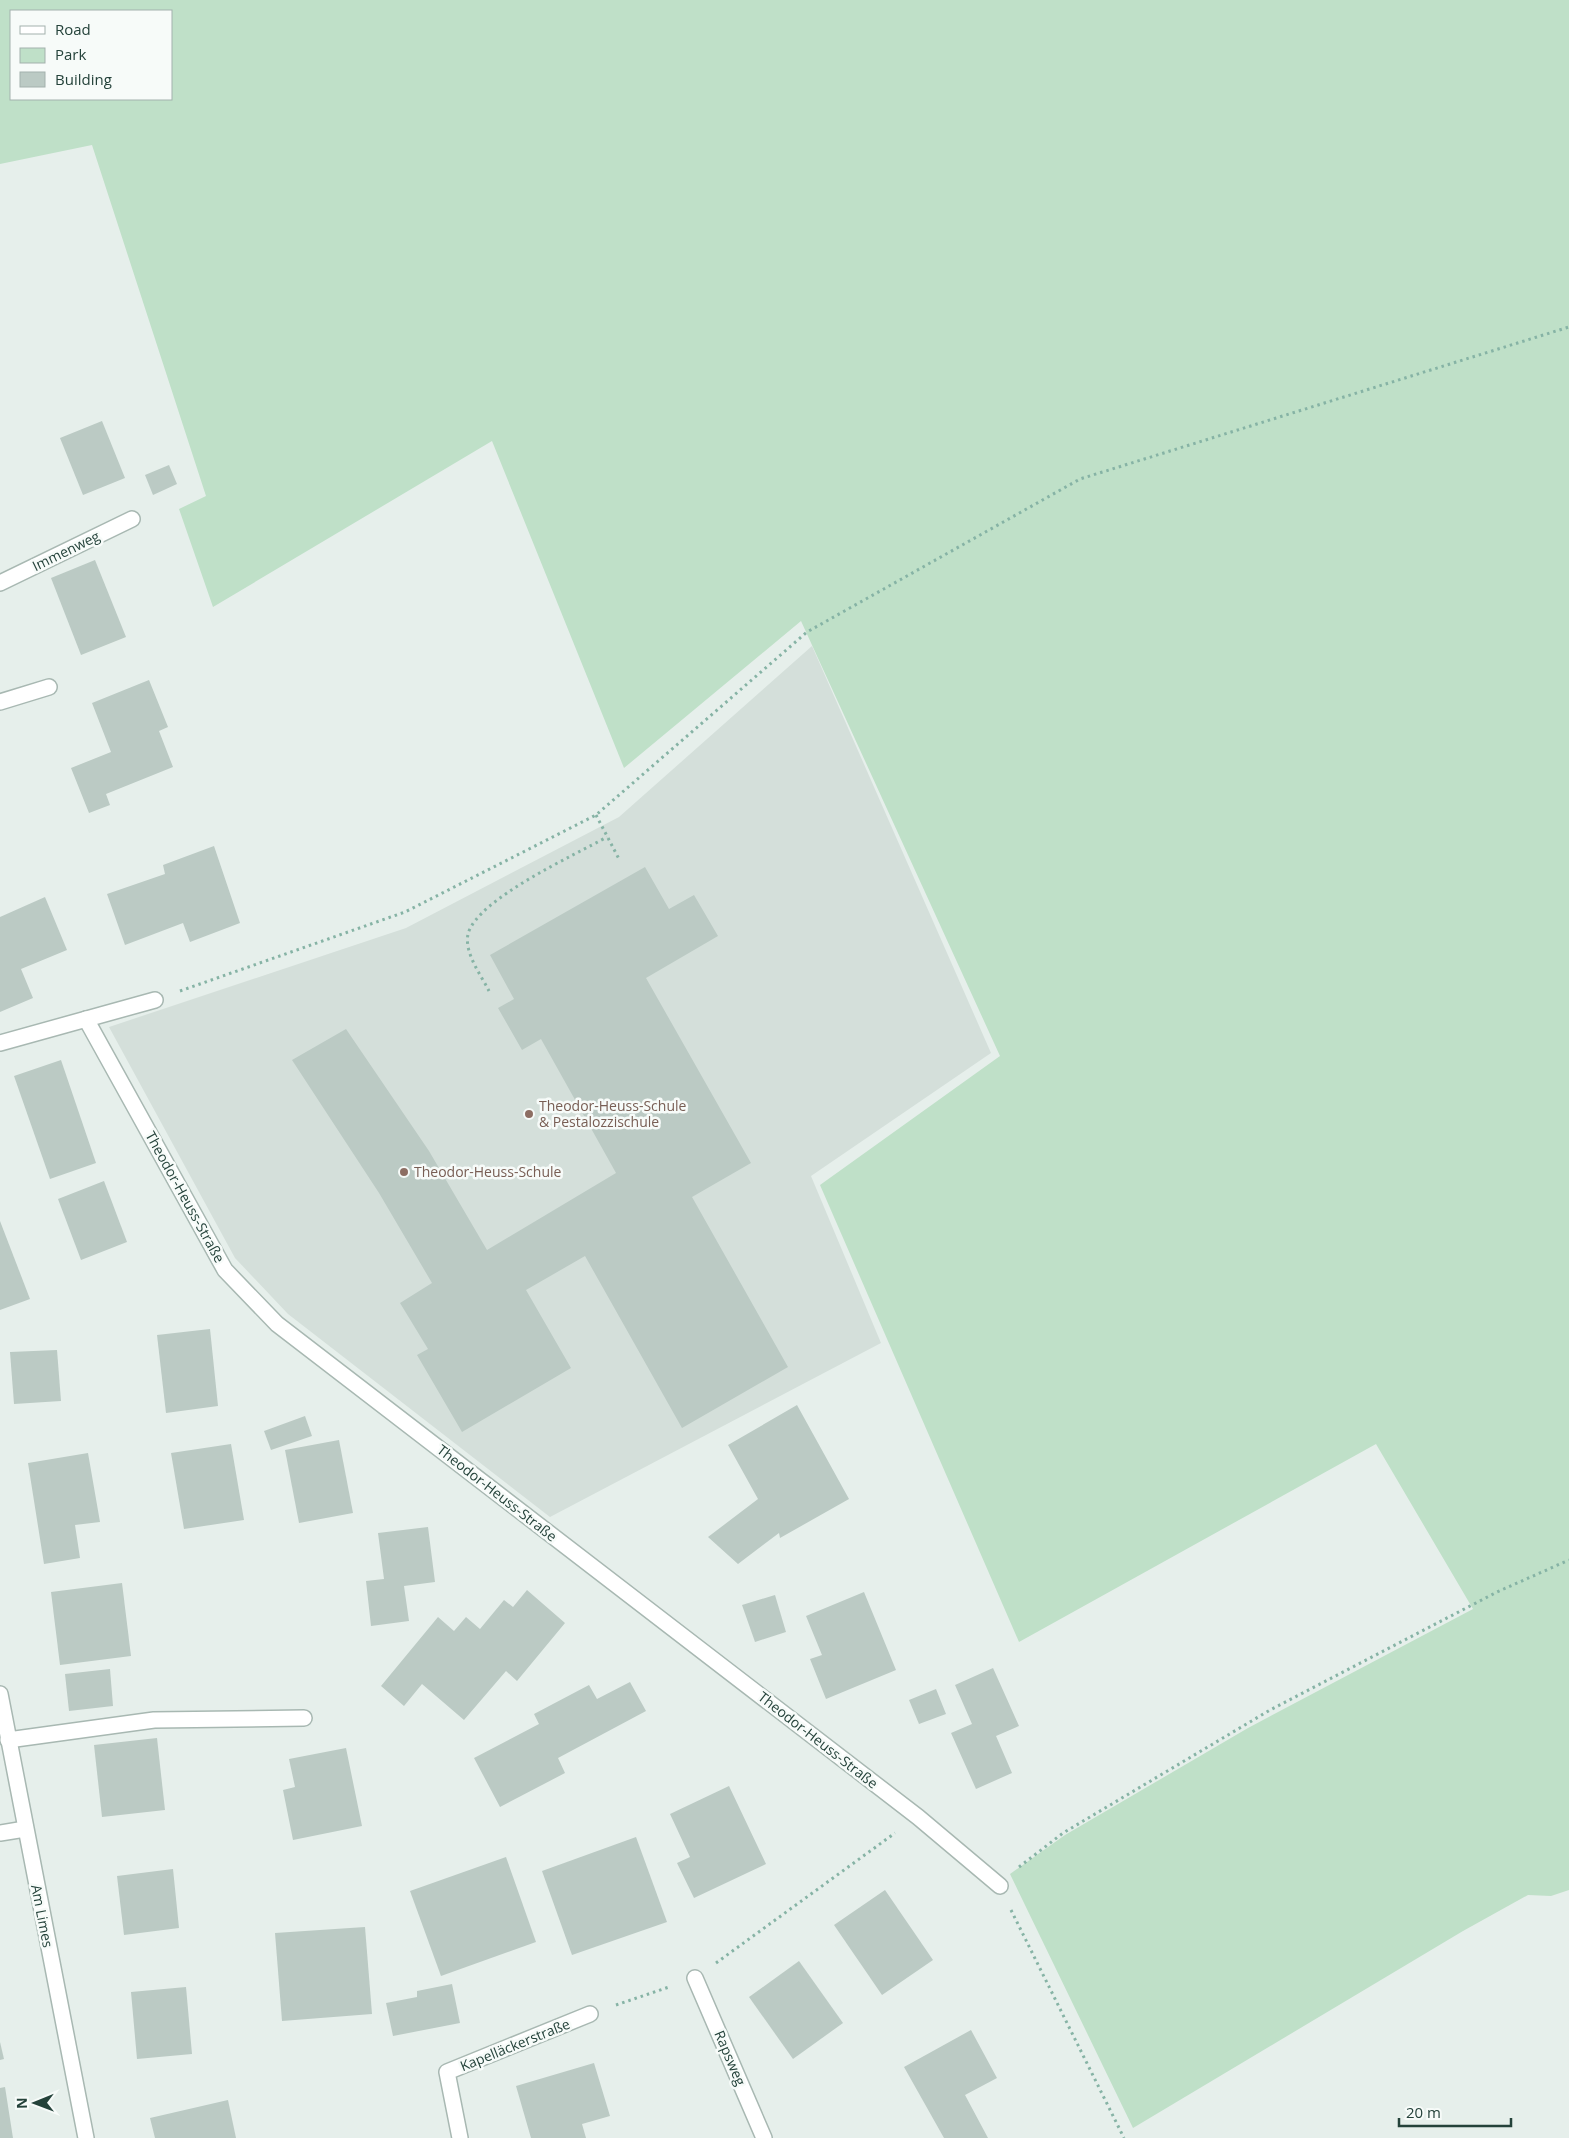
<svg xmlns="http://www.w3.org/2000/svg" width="1569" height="2138" viewBox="0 0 1569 2138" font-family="'Open Sans',sans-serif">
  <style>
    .built { fill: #d4dfda }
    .green { fill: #bfe0c8; fill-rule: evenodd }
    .building { fill: #bbcac4 }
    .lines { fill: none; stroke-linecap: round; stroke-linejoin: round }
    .minor-casing { stroke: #a8b8b2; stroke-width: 18 }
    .path { stroke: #86b3a5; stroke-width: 3; stroke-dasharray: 2.5 4; stroke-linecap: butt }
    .minor { stroke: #fff; stroke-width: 15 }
    .education-dot { fill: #8d6e63; stroke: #f7fbf9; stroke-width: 2 }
    .labels { text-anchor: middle; stroke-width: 5; stroke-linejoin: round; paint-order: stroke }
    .street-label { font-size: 14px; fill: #24423a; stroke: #f7fbf9 }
    .education-label { font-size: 14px; fill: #785e54; stroke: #f7fbf9; text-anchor: start }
  </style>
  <rect width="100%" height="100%" fill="#e6efeb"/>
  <polygon class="built" points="812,646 991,1053 811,1176 881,1343 550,1517 288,1314 235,1258 109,1027 406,928 619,817"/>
  <path class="green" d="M0,0H1569V1890L1551,1896L1528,1895L1463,1931L1133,2128L1010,1874L1065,1835L1248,1728L1473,1609L1376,1444L1019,1642L820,1185L1000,1056L801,621L624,768L492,441L213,607L179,509L206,496L92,145L0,164ZM11,11H171V99H11Z"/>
  <g class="building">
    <polygon points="102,421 125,478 83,495 60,438"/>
    <polygon points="169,465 177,484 153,495 145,475"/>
    <polygon points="95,560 126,637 81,655 51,578"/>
    <polygon points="149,680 168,727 159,731 173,767 106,794 110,805 89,813 71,768 111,752 92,703"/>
    <polygon points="214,846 240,923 190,942 183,923 125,945 107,894 165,874 163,865"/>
    <polygon points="645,867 669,909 694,895 718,936 646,978 751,1163 692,1197 788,1367 682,1428 585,1256 526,1290 571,1368 462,1432 417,1355 428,1349 400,1303 432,1283 379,1193 292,1060 346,1029 429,1151 487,1250 616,1173 541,1039 522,1050 498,1008 514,999 490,955"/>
    <polygon points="45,897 67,950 21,969 33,998 0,1012 0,917"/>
    <polygon points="61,1060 96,1163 50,1179 14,1076"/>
    <polygon points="104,1181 127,1242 81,1260 58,1199"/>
    <polygon points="0,1221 30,1299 0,1310"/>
    <polygon points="210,1329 218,1406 166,1413 157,1335"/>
    <polygon points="57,1350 61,1401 14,1404 10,1352"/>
    <polygon points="797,1405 849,1499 780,1538 779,1533 738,1564 708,1537 758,1499 728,1445"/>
    <polygon points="305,1416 312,1436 271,1450 264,1431"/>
    <polygon points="339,1440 353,1513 299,1523 285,1450"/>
    <polygon points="231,1444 244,1520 184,1529 171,1453"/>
    <polygon points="88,1453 100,1522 75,1525 80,1558 44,1564 28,1463"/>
    <polygon points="428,1527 435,1582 404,1586 409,1621 371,1626 366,1581 384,1579 378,1533"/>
    <polygon points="122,1583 131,1656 60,1665 51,1592"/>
    <polygon points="527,1590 565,1623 517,1681 506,1671 464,1720 422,1684 404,1706 381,1686 438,1617 454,1631 466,1617 480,1629 504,1600 513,1607"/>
    <polygon points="864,1592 896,1670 826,1699 810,1659 822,1655 806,1616"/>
    <polygon points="775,1595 786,1632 755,1642 742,1605"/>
    <polygon points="993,1668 1019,1726 996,1736 1012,1773 976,1789 951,1733 972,1724 955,1685"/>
    <polygon points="110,1669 113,1706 69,1711 65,1674"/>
    <polygon points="630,1682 646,1711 558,1758 565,1773 500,1807 474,1758 539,1724 534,1714 589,1685 597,1699"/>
    <polygon points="936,1689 946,1714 919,1724 909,1700"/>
    <polygon points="157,1738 165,1810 102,1817 94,1745"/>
    <polygon points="346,1748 362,1826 293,1840 283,1790 295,1787 289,1759"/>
    <polygon points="729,1786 766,1864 694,1898 677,1863 690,1857 670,1814"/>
    <polygon points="636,1837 667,1922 572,1955 542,1871"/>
    <polygon points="506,1857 536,1942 441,1976 410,1891"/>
    <polygon points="173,1869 179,1928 124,1935 117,1876"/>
    <polygon points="885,1890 933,1960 882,1995 834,1925"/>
    <polygon points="365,1927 372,2014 282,2021 275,1933"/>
    <polygon points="799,1961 843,2023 793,2059 749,1997"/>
    <polygon points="452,1984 460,2023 393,2036 386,2003 417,1997 417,1991"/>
    <polygon points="186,1987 192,2054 137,2059 131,1992"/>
    <polygon points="971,2030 997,2078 965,2095 988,2138 944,2138 904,2067"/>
    <polygon points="0,2042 4,2059 0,2060"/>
    <polygon points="594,2063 610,2116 582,2124 586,2138 531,2138 516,2086"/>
    <polygon points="5,2087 13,2138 0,2138 0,2088"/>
    <polygon points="228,2100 236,2138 155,2138 150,2118"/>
  </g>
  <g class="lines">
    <defs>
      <g id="minor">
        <polyline points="0,583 132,519"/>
        <polyline points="0,702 49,687"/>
        <polyline points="86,1019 225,1270 277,1324 918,1817 1000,1886"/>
        <polyline points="0,1043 155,1000"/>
        <polyline points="0,1694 86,2138"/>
        <polyline points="8,1740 154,1720 304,1718"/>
        <polyline points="0,1833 25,1829"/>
        <polyline points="695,1978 764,2138"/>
        <polyline points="460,2138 447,2072 590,2014"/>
      </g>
    </defs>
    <use href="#minor" class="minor-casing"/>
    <g class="path">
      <polyline points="596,815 619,859"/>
      <polyline points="180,991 405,912 596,815 807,632 1080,479 1569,327"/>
      <path d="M489,991C481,975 464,953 468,934C477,899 575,855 607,837"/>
      <polyline points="1019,1867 1063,1833 1270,1710 1497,1592 1569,1560"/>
      <polyline points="1011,1910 1124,2138"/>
      <polyline points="716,1963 895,1833"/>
      <polyline points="616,2005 669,1987"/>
    </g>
    <use href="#minor" class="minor"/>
  </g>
  <g class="education-dot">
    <circle cx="529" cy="1114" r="5"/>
    <circle cx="404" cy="1172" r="5"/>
  </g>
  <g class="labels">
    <g class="street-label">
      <text transform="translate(66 551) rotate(-26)" y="5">Immenweg</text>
      <text transform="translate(185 1197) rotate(61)" y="5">Theodor-Heuss-Straße</text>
      <text transform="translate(497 1493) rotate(38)" y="5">Theodor-Heuss-Straße</text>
      <text transform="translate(818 1740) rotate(38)" y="5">Theodor-Heuss-Straße</text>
      <text transform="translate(42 1916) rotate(79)" y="5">Am Limes</text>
      <text transform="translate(515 2045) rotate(-22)" y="5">Kapelläckerstraße</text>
      <text transform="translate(730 2058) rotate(67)" y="5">Rapsweg</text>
    </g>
    <g class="education-label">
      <text x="539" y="1111">Theodor-Heuss-Schule<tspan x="539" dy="16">&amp; Pestalozzischule</tspan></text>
      <text x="414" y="1177">Theodor-Heuss-Schule</text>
    </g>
  </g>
  <rect x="10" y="10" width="162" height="90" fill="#f7fbf9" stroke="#a3b1ad"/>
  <rect x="20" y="26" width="25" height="8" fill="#ffffff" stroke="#a3b1ad"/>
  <text x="55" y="35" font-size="15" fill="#24423a">Road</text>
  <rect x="20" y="48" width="25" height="15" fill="#bfe0c8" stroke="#a3b1ad"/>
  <text x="55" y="60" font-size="15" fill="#24423a">Park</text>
  <rect x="20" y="72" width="25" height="15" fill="#bbcac4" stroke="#a3b1ad"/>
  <text x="55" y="85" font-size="15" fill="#24423a">Building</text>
  <g transform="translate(35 2103) rotate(269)" stroke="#f7fbf9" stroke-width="4" paint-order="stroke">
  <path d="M0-4L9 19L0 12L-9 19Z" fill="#24423a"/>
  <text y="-8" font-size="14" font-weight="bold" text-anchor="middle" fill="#24423a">N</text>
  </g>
  <path d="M1399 2118v8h112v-8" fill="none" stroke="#24423a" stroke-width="2.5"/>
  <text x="1406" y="2118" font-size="15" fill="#24423a" stroke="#f7fbf9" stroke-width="4" paint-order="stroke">20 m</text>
</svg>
